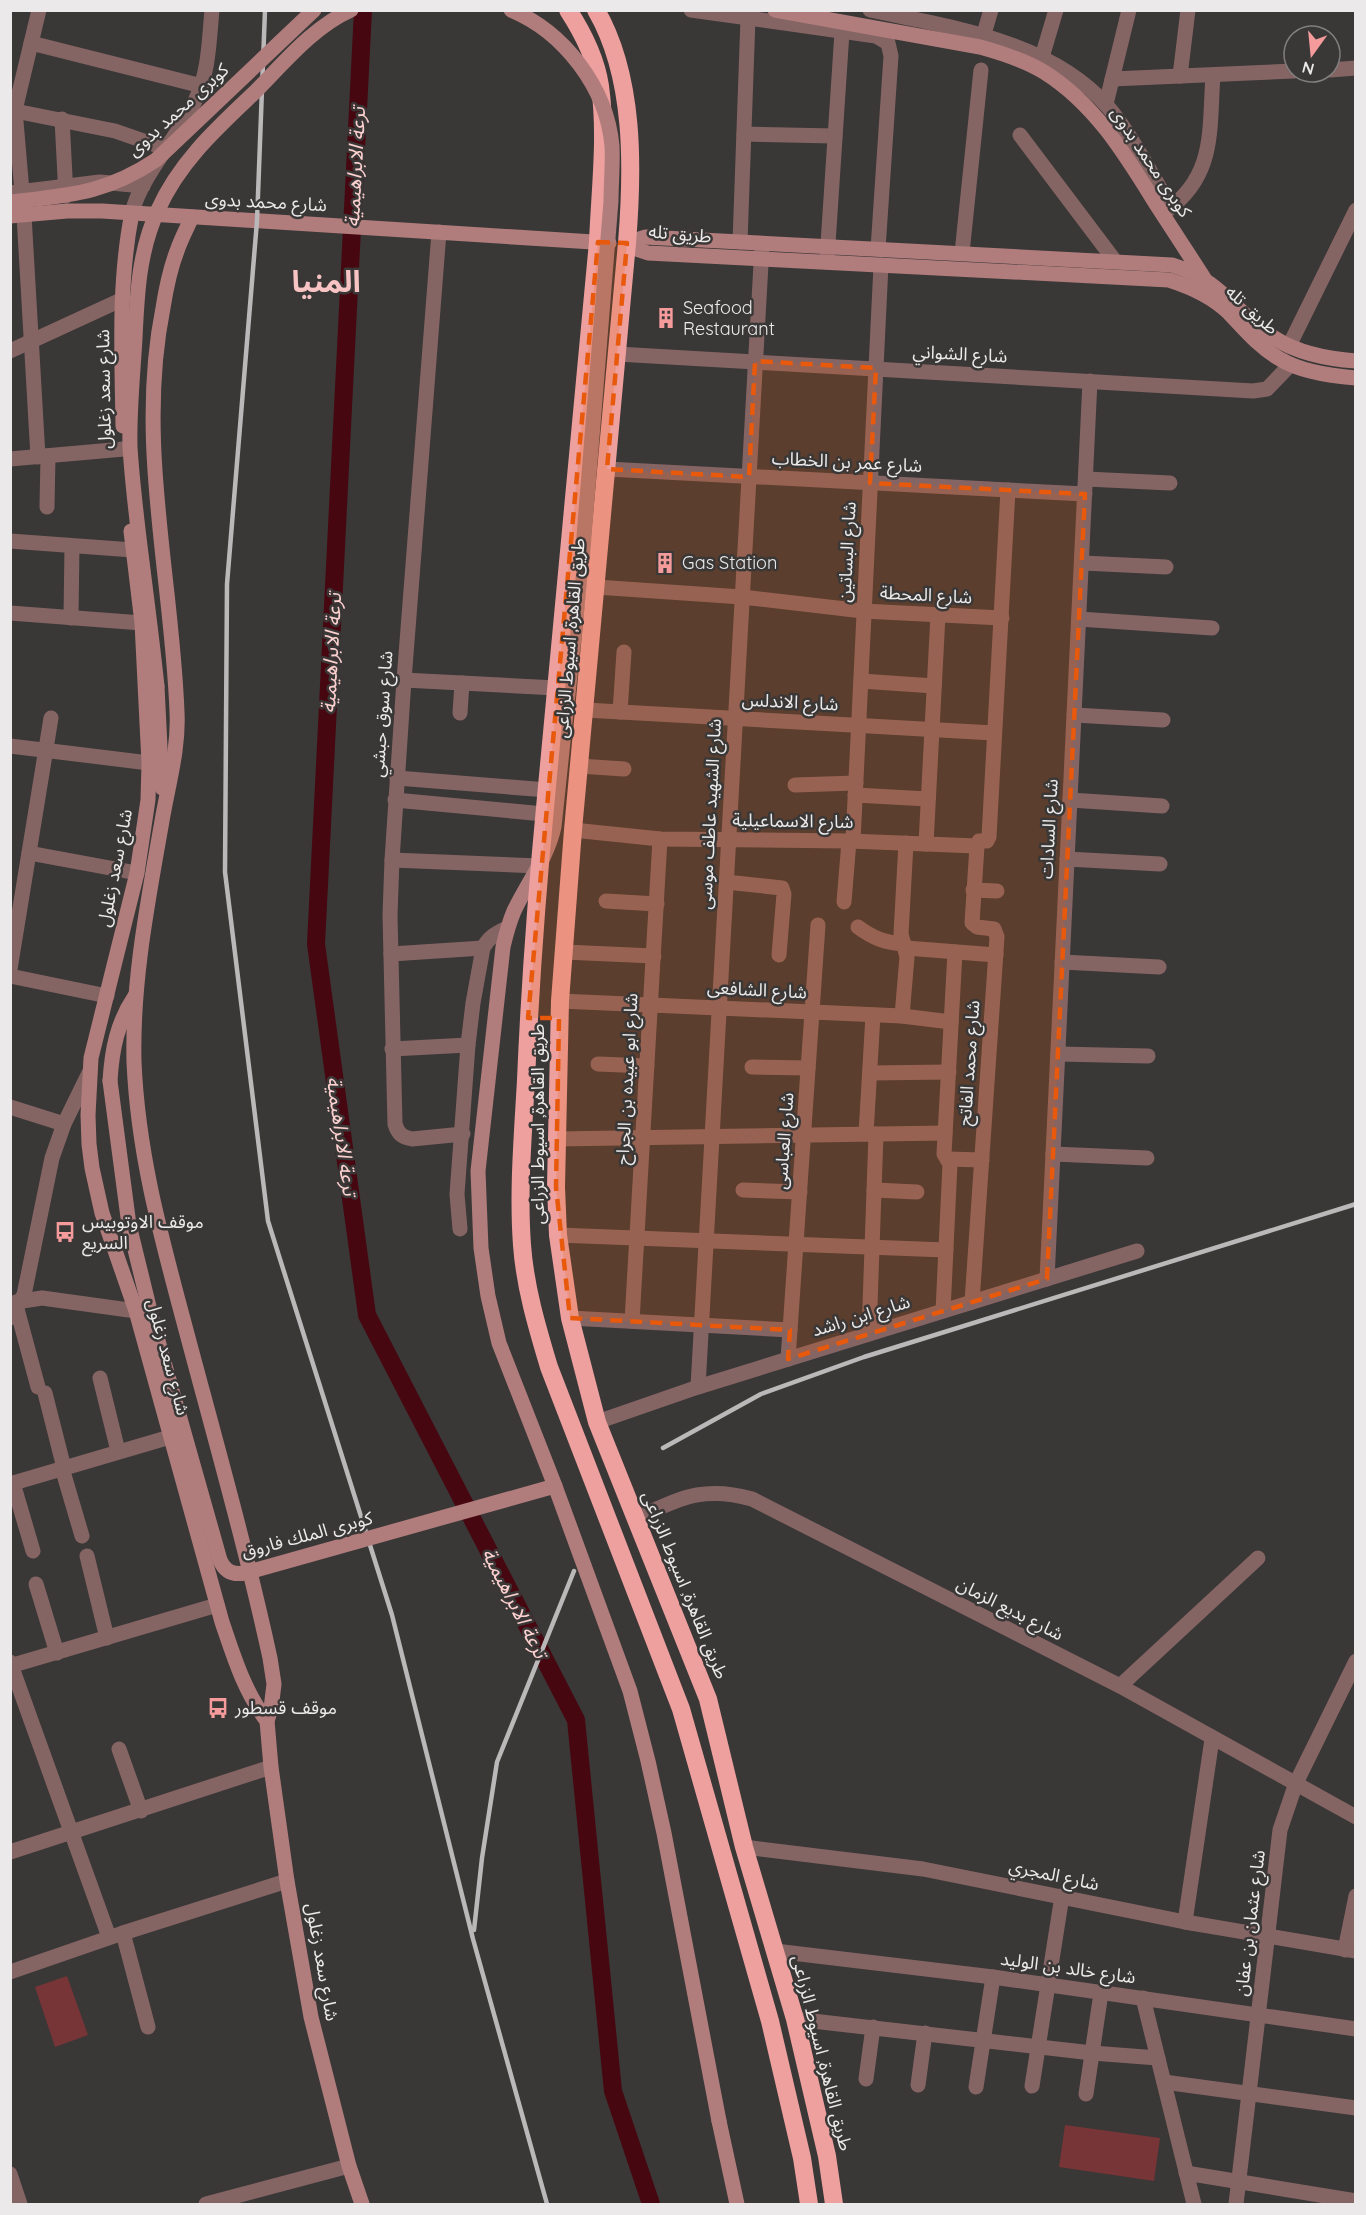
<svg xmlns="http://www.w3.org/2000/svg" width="1366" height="2215" viewBox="0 0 1366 2215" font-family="Quicksand,'Noto Sans Arabic',sans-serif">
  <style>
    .green { fill: #773537 }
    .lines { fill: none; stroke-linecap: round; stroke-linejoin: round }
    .canal { stroke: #470710; stroke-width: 18 }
    .street { stroke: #856564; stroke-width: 15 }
    .secondary { stroke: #b07d7c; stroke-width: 15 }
    .highway { stroke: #eea09f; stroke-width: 18 }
    .rail { stroke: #bab8b8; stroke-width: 4.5 }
    .secondary-bridge { stroke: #b07d7c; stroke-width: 15 }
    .marked { fill: #e8590c; fill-opacity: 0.2; stroke: #e8590c; stroke-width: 4.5; stroke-dasharray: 12 8; stroke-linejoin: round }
    .labels { text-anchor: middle; stroke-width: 5; stroke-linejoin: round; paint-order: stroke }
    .street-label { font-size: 18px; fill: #ebe9e9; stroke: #3a3737 }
    .poi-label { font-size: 18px; fill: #ebe9e9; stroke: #3a3737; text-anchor: start }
    .water-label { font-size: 20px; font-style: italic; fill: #fdd1d0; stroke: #3a3737 }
    .town-label { font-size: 30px; font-weight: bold; fill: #f8c4c3; stroke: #3a3737 }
  </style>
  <rect width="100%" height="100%" fill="#3a3737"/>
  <g class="green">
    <polygon points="67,1976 88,2035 55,2047 35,1987"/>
    <polygon points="1065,2125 1160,2138 1154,2181 1059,2167"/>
  </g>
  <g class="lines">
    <polyline class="canal" points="363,10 316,944 367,1315 576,1720 613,2091 651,2204"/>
    <g class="street">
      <polyline points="691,10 876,36 888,43 891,56 878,249"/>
      <path d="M870,10C950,27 1051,41 1108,107C1131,134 1152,175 1171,207"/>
      <polyline points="983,37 991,10"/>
      <polyline points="31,43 202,86"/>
      <polyline points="1042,57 1056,10"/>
      <polyline points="1330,70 1356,68"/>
      <polyline points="1180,76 1188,10"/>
      <polyline points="1112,79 1294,71"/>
      <polyline points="1106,104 1129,10"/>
      <polyline points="10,110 115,131 167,149"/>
      <polyline points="62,119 66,196"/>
      <polyline points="744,134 835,136"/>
      <polyline points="1020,135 1115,261"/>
      <polyline points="10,193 100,182 143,186"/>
      <path d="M1165,212C1216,176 1209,131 1213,75"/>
      <path d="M132,213C140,177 179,136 195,101C209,73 209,41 212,10"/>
      <path d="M439,232L404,680L392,860L390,915L395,1124C398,1134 402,1137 412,1139L463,1134"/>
      <polyline points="740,242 748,18"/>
      <polyline points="962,253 981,70"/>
      <polyline points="827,259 842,32"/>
      <polyline points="1289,346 1356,210"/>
      <polyline points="10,351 123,299"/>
      <polyline points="617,354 1253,391 1267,389 1290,365"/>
      <polyline points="38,457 24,215 15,110 39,10"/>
      <polyline points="10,459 124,449"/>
      <polyline points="607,469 1085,494"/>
      <polyline points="1086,479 1170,483"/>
      <polyline points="47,507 48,456"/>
      <polyline points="10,541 133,550"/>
      <polyline points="1083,563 1166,567"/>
      <polyline points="596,587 742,597 863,611 1002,618"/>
      <polyline points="10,613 142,623"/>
      <polyline points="71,618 72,546"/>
      <polyline points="1079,619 1212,628"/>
      <polyline points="404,680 556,688"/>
      <polyline points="861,681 934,686"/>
      <polyline points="585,710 994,733"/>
      <polyline points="620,712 624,652"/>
      <polyline points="460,713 462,683"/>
      <polyline points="1074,715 1163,720"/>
      <polyline points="10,746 149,763"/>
      <polyline points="579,766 624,769"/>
      <polyline points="397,778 547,790"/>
      <polyline points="795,785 856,783"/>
      <polyline points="855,795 928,799"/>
      <polyline points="395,800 544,814"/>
      <polyline points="1070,800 1162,806"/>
      <polyline points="573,830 660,839 849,841 977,846"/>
      <polyline points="853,841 881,265"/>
      <polyline points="926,844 938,615"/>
      <polyline points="977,846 979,841 987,841 989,837 1008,490"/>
      <polyline points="29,853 137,873"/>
      <polyline points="1067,859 1160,864"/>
      <polyline points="392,860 539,866"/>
      <polyline points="726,882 782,888 784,894 779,955"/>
      <polyline points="973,890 997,891"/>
      <polyline points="606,901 657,904"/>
      <polyline points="844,902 849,841"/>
      <path d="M858,927C873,938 885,943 904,944"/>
      <polyline points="906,948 996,955"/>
      <polyline points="564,952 654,956"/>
      <polyline points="391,954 483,948"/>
      <polyline points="1062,962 1159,967"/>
      <polyline points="10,969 51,718"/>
      <polyline points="10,976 107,996"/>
      <polyline points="560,1001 902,1016 951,1022"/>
      <polyline points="902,1016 907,957 901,934 906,843"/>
      <polyline points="392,1049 468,1045"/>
      <polyline points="1058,1054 1148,1056"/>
      <polyline points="598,1064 647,1066"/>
      <polyline points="752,1067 808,1068"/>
      <polyline points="870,1073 949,1072"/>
      <polyline points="10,1107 64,1124"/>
      <polyline points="866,1134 873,1015"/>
      <polyline points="556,1139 945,1133"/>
      <polyline points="1053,1154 1147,1158"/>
      <polyline points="947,1159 982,1160"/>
      <polyline points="743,1190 800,1192"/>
      <polyline points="874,1190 917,1192"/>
      <path d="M460,1229L457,1194L468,1045L473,1003L483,948C489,937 496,933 507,928"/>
      <polyline points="558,1235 946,1250"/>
      <polyline points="1047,1279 1090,381"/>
      <polyline points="16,1302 42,1298 136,1311"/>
      <polyline points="972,1302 997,937 994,929 977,927 972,923 977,846"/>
      <polyline points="17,1309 38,1387"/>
      <polyline points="943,1311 950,1164 944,1154 955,952"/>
      <polyline points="10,1318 24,1295 52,1158 64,1124 89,1073"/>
      <polyline points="570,1318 790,1330"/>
      <polyline points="632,1321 660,839"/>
      <polyline points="869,1334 876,1134"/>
      <polyline points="788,1359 818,925"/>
      <polyline points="100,1378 118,1451"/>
      <polyline points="698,1387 762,246"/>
      <polyline points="45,1393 64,1468"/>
      <polyline points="597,1422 698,1387 1137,1251"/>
      <polyline points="62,1468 82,1536"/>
      <polyline points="13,1483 33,1551"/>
      <polyline points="10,1484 170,1437"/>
      <path d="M636,1518C680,1499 702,1485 752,1499L1120,1686L1356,1817"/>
      <polyline points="87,1556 107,1638"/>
      <polyline points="36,1584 57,1653"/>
      <polyline points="10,1662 109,1937"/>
      <polyline points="10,1666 217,1605"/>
      <polyline points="1120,1686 1258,1558"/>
      <polyline points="119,1749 141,1811"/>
      <polyline points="744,1847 923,1869 1185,1922 1356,1951"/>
      <polyline points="10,1852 271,1767"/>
      <polyline points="1185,1922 1212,1739"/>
      <polyline points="123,1933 148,2027"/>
      <polyline points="1345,1950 1356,1896"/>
      <polyline points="775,1951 993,1977 1356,2029"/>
      <polyline points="10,1972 123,1933 287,1881"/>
      <polyline points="1143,1998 1194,2204"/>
      <polyline points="795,2019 1092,2053 1158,2058"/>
      <polyline points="866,2079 873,2027"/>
      <polyline points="1164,2082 1356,2108"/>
      <polyline points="918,2085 925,2033"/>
      <polyline points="1032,2086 1062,1896"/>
      <polyline points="976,2087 993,1977"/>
      <polyline points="1086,2094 1101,1993"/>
      <polyline points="1186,2173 1356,2201"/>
      <polyline points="10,2174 20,2204"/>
      <polyline points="206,2204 349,2166"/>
      <polyline points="1236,2204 1280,1830 1296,1783 1356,1661"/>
    </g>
    <g class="secondary">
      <path d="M775,10L980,47C1002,53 1024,60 1044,72C1095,104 1125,154 1156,204C1172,229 1188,253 1204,278"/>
      <polyline points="10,216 67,211 102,211 609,243"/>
      <path d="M192,217C187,228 181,239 177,251C170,269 166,289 163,308C136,442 172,577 177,712C179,749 168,785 162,821C148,901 132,981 134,1062C138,1156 162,1240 186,1330C215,1439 246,1548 270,1658L274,1684L271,1709L267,1721L271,1767L287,1881L311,2017L349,2166L362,2204"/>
      <path d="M627,243L636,249L648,253L1169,280C1191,287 1212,296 1229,313C1245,330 1259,347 1280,359C1301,372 1331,376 1356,378"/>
      <path d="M627,243L645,237L1172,265C1224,281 1235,314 1276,339C1300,354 1328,359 1356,361"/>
      <path d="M123,426C122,356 118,282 132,213"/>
      <path d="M131,531L142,623L149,763L148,800L137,873L91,1058L88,1115L89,1144L92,1168L102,1213L136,1311L222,1622C234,1657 244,1691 267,1721"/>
      <polyline points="157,686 162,788"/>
      <path d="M110,1081C112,1049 117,1023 135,996"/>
      <path d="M555,1486L499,1343L488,1296L481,1248L478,1171L503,947C506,934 509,923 514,911C527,883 547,859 554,827L582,561"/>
      <polyline points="719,2121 737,2204"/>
    </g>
    <g class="highway">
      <path d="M568,10C583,33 596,59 600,86C607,137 600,191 598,242C580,427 563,612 546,797C537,891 530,986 526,1080C523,1135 518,1190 522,1245C525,1287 537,1327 549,1367L681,1709L770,2021L802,2158L809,2204"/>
      <path d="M596,10C635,77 633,169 627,243L573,830L560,1001L556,1187L558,1235L570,1318L597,1422L708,1699L744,1847L795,2019L827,2156L834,2204"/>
    </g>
    <g class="rail">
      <polyline points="265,10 257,221 227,584 225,872 268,1221 392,1615 473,1939 547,2204"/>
      <polyline points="663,1448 761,1394 864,1357 1356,1204"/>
      <polyline points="474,1930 482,1858 497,1762 574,1571"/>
    </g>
    <g class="secondary-bridge">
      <path d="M511,10C564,32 607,88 612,146C613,164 611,183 611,201L582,561"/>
      <path d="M10,202C69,195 105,194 156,160L314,10"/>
      <path d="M157,686C152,639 146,593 140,546C136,513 132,480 130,447C129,411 133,374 135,338C137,295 139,250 158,210C179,162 218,127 255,92C284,63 313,27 351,10"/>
      <path d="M110,1081L129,1225L153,1323L220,1560C225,1572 234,1575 245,1573L555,1486L630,1691L648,1761L664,1833L719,2121"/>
    </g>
  </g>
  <path class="marked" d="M598,242L627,243L607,469L749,477L755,361L876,368L870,483L1085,494L1047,1279L788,1359L790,1330L570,1318L556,1187L559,1018H528Z"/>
  <defs>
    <symbol id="building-bare" viewBox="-9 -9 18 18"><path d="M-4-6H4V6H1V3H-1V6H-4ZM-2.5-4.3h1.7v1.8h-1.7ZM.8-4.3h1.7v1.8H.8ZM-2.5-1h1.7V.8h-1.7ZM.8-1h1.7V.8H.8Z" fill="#f59b9b" stroke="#3a3737" stroke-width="2.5" paint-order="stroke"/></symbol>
    <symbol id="bus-bare" viewBox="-9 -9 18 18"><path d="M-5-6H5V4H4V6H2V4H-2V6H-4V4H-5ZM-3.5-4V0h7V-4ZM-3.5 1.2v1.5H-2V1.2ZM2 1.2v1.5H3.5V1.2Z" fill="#f59b9b" stroke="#3a3737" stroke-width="2.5" paint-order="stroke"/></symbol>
  </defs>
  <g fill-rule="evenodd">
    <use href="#building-bare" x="651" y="303" width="30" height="30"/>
    <use href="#building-bare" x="650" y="548" width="30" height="30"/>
    <use href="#bus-bare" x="50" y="1217" width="30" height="30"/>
    <use href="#bus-bare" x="203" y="1693" width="30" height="30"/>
  </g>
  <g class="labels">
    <g class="street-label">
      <text transform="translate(178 110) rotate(-42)" y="6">كوبرى محمد بدوى</text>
      <text transform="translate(1151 162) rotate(56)" y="6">كوبرى محمد بدوى</text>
      <text transform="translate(266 202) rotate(3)" y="6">شارع محمد بدوى</text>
      <text transform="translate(680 234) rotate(5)" y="6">طريق تله</text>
      <text transform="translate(1252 310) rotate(42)" y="6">طريق تله</text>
      <text transform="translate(960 354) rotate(3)" y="6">شارع الشواني</text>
      <text transform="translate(104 389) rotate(-91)" y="6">شارع سعد زغلول</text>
      <text transform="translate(847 462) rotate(3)" y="6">شارع عمر بن الخطاب</text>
      <text transform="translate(847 552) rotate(-87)" y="6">شارع البساتين</text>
      <text transform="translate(926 595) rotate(3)" y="6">شارع المحطة</text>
      <text transform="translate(570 638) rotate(-85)" y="6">طريق القاهرة, اسيوط الزراعى</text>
      <text transform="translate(790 702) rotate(3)" y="6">شارع الاندلس</text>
      <text transform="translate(382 714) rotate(-86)" y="6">شارع سوق حبشي</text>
      <text transform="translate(710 814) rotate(-87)" y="6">شارع الشهيد عاطف موسى</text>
      <text transform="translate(793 821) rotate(1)" y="6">شارع الاسماعيلية</text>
      <text transform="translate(1049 829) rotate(-87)" y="6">شارع السادات</text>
      <text transform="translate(115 868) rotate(-79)" y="6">شارع سعد زغلول</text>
      <text transform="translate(757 990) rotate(3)" y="6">شارع الشافعى</text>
      <text transform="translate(969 1063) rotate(-86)" y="6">شارع محمد الفاتح</text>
      <text transform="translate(627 1079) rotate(-87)" y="6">شارع ابو عبيده بن الجراح</text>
      <text transform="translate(538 1124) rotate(-90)" y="6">طريق القاهرة, اسيوط الزراعى</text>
      <text transform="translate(784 1141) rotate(-86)" y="6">شارع العباسى</text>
      <text transform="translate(861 1316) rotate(-17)" y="6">شارع ابن راشد</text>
      <text transform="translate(168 1357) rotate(75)" y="6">شارع سعد زغلول</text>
      <text transform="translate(307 1535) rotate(-15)" y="6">كوبرى الملك فاروق</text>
      <text transform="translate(685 1585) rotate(68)" y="6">طريق القاهرة, اسيوط الزراعى</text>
      <text transform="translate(1010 1609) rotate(27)" y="6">شارع بديع الزمان</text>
      <text transform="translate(1054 1875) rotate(12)" y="6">شارع المجري</text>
      <text transform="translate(1250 1923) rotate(-83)" y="6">شارع عثمان بن عفان</text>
      <text transform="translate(322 1962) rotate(80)" y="6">شارع سعد زغلول</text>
      <text transform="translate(1068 1968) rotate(8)" y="6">شارع خالد بن الوليد</text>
      <text transform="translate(822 2053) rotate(76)" y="6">طريق القاهرة, اسيوط الزراعى</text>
    </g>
    <g class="poi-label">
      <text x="683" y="314">Seafood<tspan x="683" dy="21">Restaurant</tspan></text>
      <text x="682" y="569">Gas Station</text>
      <text x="82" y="1228">موقف الاوتوبيس<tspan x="82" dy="21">السريع</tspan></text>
      <text x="235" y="1714">موقف قسطور</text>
    </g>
    <g class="water-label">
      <text transform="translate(355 167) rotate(-87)" y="7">ترعة الابراهيمية</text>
      <text transform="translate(331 653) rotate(-87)" y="7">ترعة الابراهيمية</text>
      <text transform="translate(342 1136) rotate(82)" y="7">ترعة الابراهيمية</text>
      <text transform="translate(515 1603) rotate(63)" y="7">ترعة الابراهيمية</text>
    </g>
    <g class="town-label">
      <text x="326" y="292">المنيا</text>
    </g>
  </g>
  <rect width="1366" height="2215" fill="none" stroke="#ebe9e9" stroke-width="24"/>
  <g transform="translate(1312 54) rotate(195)"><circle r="28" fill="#3a3737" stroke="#817e7e" stroke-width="1.5"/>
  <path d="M0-4.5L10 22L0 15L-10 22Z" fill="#f59b9b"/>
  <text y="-9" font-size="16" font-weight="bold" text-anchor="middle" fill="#ebe9e9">N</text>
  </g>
</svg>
